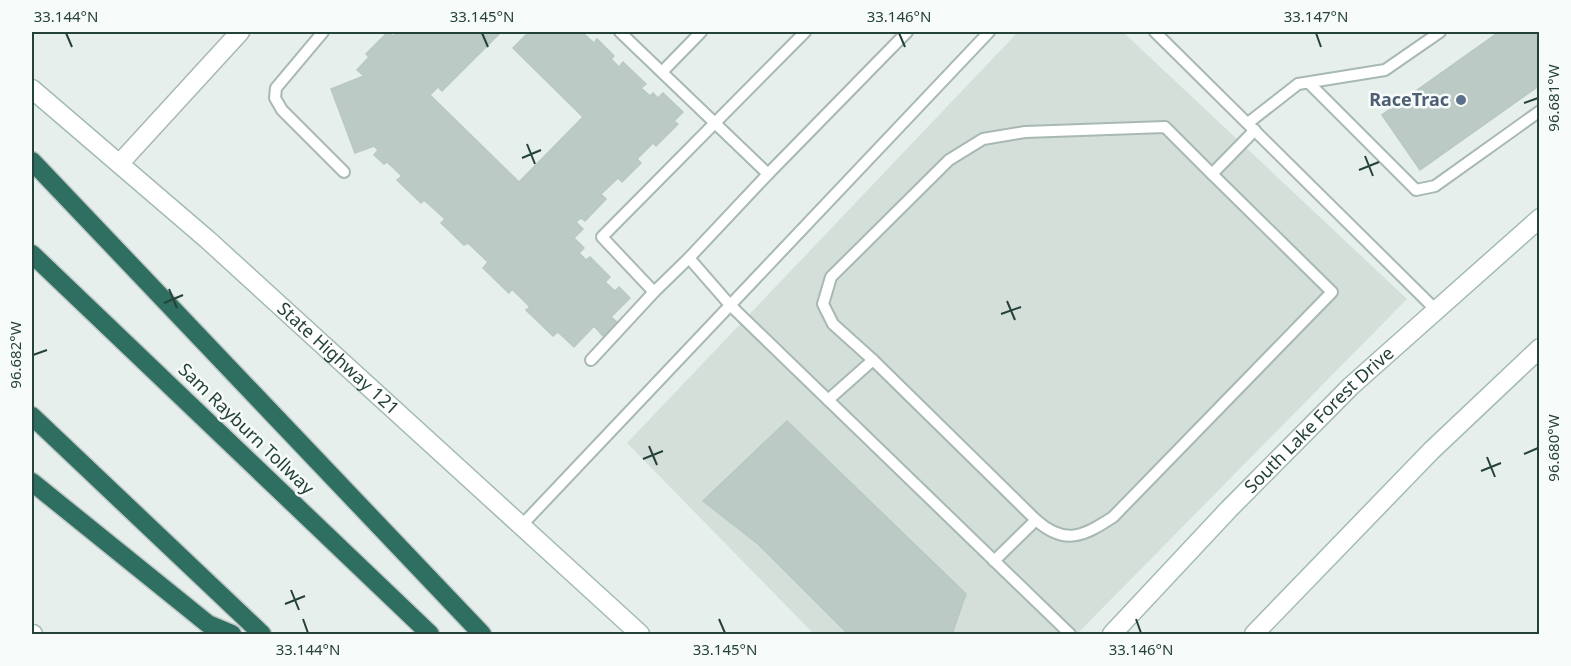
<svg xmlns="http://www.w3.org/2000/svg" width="1571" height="666" viewBox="0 0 1571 666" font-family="'Noto Sans',sans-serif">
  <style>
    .built { fill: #d4dfda }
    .building { fill: #bbcac4; stroke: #b8c9c2; stroke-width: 1.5 }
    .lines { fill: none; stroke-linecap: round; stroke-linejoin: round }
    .service-casing { stroke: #a8b8b2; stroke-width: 14 }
    .minor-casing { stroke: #a8b8b2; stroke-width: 21 }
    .secondary-casing { stroke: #a4bbb3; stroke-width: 21 }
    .motorway-casing { stroke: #c2cac8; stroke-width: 21 }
    .service { stroke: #fff; stroke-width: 10 }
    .minor { stroke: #fff; stroke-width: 18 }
    .secondary { stroke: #fff; stroke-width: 18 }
    .motorway { stroke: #2f6f62; stroke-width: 18 }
    .ticks { fill: none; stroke: #24423a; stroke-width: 2 }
    .service-dot { fill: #5c6f8a; stroke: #f7fbf9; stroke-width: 2 }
    .labels { text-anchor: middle; stroke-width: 5; stroke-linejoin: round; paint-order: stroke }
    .service-label { font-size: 18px; font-weight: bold; fill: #4e5e75; stroke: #f7fbf9; text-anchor: end }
    .street-label { font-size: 18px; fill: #24423a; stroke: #f7fbf9 }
    .neatline { fill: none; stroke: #24423a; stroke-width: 2 }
    .ticks-label { font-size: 15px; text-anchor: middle; fill: #24423a }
  </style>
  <rect width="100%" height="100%" fill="#e6efeb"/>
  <polygon class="built" points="1018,32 1123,32 1407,299 1077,634 814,634 627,443"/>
  <g class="building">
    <polygon points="388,32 393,36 398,32 501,32 442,91 438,87 430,95 519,182 583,117 513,48 529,32 586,32 584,34 594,43 597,39 614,56 611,59 619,67 623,62 646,84 641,88 650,96 653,93 658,98 663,93 683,112 674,121 678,124 656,146 653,143 637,159 641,163 622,182 618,178 601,194 606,199 585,221 581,218 576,222 583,229 574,238 584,248 579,253 586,260 590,257 610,277 605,282 615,291 619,287 630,298 611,317 617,322 603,336 594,326 574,347 558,332 553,336 526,310 530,307 512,289 509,293 483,268 488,262 468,243 464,245 441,223 445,219 424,200 421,203 397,180 402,176 387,162 384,164 374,155 378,150 374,146 355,153 331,89 364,76 357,70 369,57 366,54"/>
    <polygon points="1499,32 1540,32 1540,85 1420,170 1382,115"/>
    <polygon points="787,421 966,594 952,634 848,634 758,544 703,501"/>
  </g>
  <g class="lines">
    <defs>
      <g id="service">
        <polyline points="323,32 276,88 275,98 282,110 344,172"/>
        <polyline points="620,32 768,174 907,32"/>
        <polyline points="1155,32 1436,310"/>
        <polyline points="662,72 701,32"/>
        <polyline points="1309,83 1416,190 1435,186 1540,111"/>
        <polyline points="1248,123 1298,84 1385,70 1440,32"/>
        <polyline points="768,174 689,258 730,305 1070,634"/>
        <polyline points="689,258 654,292 602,237 805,32"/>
        <polyline points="591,360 654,292"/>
        <polyline points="873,360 833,324 823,304 831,277 949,160 983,139 1025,132 1165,127 1212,174 1255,130"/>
        <polyline points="828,400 873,360 1036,520 994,561"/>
        <path d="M1036,520C1065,546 1084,536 1113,517L1332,292L1212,174"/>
        <polyline points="521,526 989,32"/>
      </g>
      <polyline id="minor" points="120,163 240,32"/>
      <g id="secondary">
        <path id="s1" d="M32,89L208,240L640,634"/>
        <polyline points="32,634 33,634"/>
        <path id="s2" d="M1112,634L1228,510L1351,386L1540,218"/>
        <polyline points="1254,634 1431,451 1540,348"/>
      </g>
      <g id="motorway">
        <polyline points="32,161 482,634"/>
        <polyline points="32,254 430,634"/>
        <polyline points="32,416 262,634"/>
        <polyline points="32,482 208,624 232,634"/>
      </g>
    </defs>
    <use href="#service" class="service-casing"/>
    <use href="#minor" class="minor-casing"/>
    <use href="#secondary" class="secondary-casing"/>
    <use href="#motorway" class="motorway-casing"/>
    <use href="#service" class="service"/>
    <use href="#minor" class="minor"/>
    <use href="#secondary" class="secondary"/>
    <use href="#motorway" class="motorway"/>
  </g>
  <path class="ticks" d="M66,33L72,47M482,33L488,47M899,33L905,47M1316,33L1321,47M1524,103L1538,98M527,144L535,164M1365,156L1373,176M522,158L541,150M1359,170L1379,162M169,289L177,308M1007,301L1015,320M164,303L183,295M1001,314L1021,307M33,355L47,350M649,446L657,465M1524,454L1538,448M1487,457L1495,477M643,459L663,451M1481,471L1501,463M291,590L299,610M285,604L305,596M303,619L308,633M719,619L725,633M1136,619L1141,633"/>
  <circle class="service-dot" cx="1461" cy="100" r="6"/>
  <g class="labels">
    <g class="service-label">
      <text x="1449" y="106">RaceTrac</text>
    </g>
    <g class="street-label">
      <text dy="6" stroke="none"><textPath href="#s1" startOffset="408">State Highway 121</textPath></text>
      <text dy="6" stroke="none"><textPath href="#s2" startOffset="298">South Lake Forest Drive</textPath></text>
      <text transform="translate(246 429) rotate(44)" y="6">Sam Rayburn Tollway</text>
    </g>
  </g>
  <rect width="1571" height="666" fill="none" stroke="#f7fbf9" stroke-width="66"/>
  <rect x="33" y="33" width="1505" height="600" class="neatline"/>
  <g class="ticks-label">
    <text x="66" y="22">33.144°N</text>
    <text x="482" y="22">33.145°N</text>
    <text x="899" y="22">33.146°N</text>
    <text x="1316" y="22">33.147°N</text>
    <text transform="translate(1554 98) rotate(-90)" y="5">96.681°W</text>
    <text transform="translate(16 355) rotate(-90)" y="5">96.682°W</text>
    <text transform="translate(1554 448) rotate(-90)" y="5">96.680°W</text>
    <text x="308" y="655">33.144°N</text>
    <text x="725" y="655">33.145°N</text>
    <text x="1141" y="655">33.146°N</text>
  </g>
</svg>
